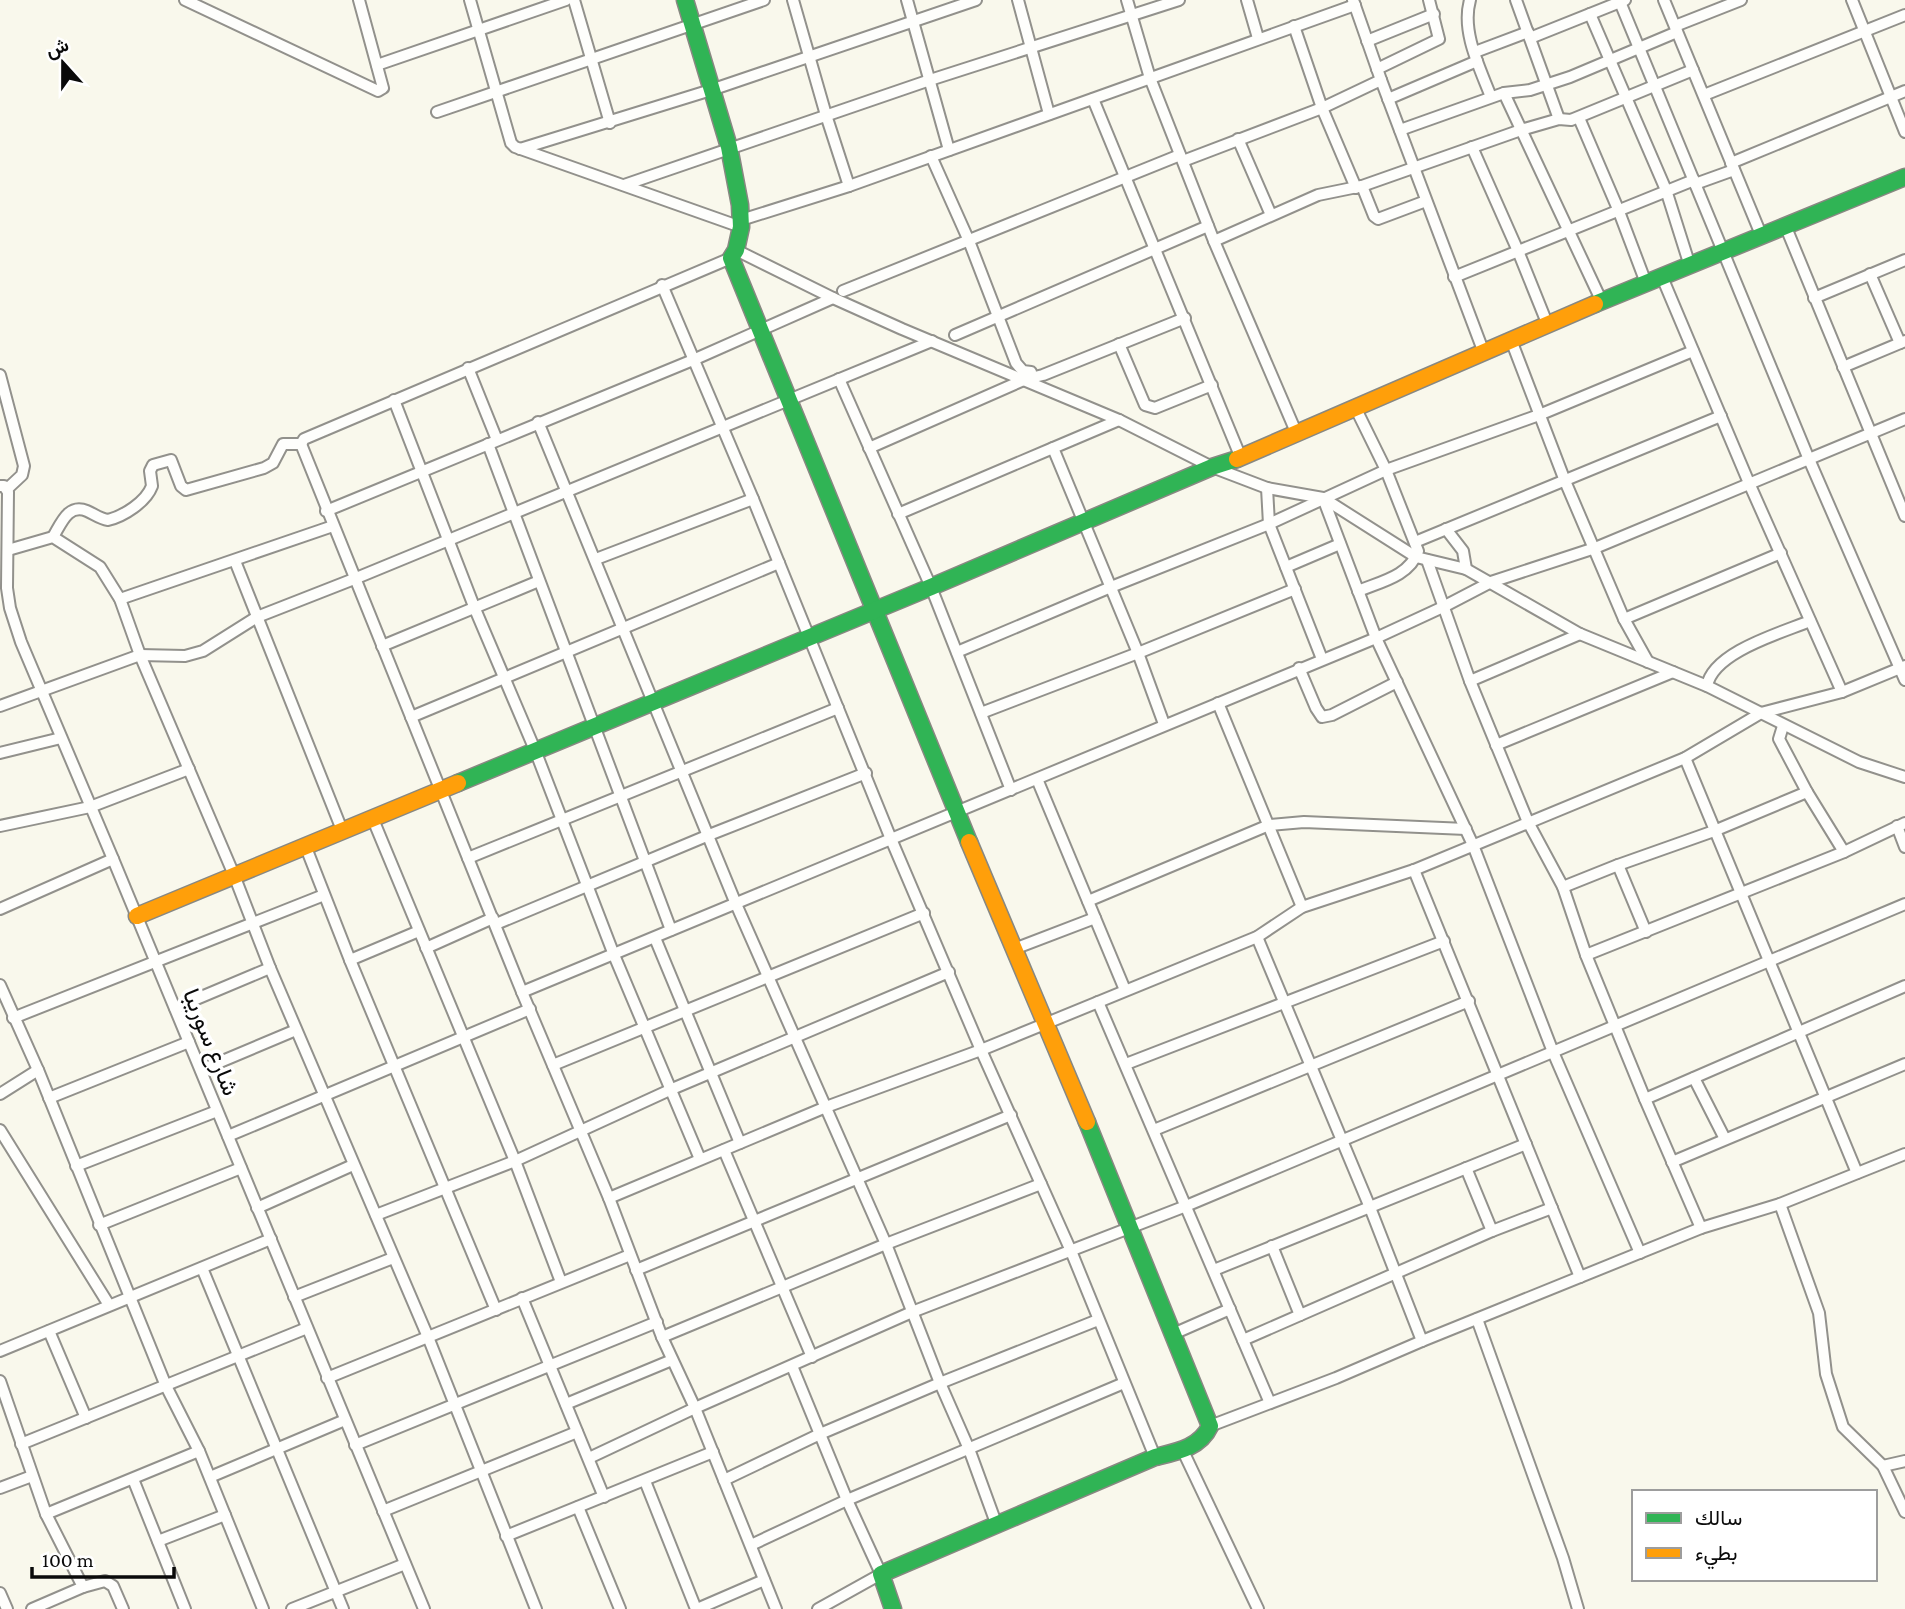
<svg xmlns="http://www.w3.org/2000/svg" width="1905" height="1609" viewBox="0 0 1905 1609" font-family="'Crimson Pro',Vazirmatn,serif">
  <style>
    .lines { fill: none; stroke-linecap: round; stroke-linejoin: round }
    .street-casing { stroke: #92918c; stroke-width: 14 }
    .fast-casing { stroke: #888882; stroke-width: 19 }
    .slow-casing { stroke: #888882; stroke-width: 19 }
    .street { stroke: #fefefc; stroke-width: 10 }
    .fast { stroke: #30b455; stroke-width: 16 }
    .slow { stroke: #ff9f0a; stroke-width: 16 }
    .labels { text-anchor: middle; stroke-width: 7; stroke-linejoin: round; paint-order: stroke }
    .street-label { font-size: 24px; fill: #0a0a0a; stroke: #fff }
  </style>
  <rect width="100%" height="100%" fill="#f9f8ec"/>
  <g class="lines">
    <defs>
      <g id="street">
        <polyline points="185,0 378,91 383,88 359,0"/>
        <polyline points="470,0 511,143 515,147 741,227"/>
        <polyline points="574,0 610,123"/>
        <polyline points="793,0 826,115 849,186"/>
        <polyline points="907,0 949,150"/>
        <polyline points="1018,0 1049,114"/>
        <polyline points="1127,0 1150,78 1214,241 1296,432"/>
        <polyline points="1247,0 1258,38"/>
        <polyline points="1353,0 1381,80 1484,353"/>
        <path d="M1470,0C1461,32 1480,68 1491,97"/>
        <polyline points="1516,0 1559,119"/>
        <polyline points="1664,0 1762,237"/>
        <polyline points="1852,0 1905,132"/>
        <polyline points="1620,2 1808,457 1905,680"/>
        <polyline points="1590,14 1666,190 1690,266"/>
        <polyline points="1294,26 1322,108 1356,188"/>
        <polyline points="1675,26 1741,0"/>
        <polyline points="1530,38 1625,0"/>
        <polyline points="1367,41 1434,14"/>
        <polyline points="1475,52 1528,32"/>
        <polyline points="377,65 566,0"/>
        <polyline points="1377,69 1439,39 1429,0"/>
        <polyline points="1504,93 1602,302"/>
        <polyline points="1704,95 1905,15"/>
        <polyline points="1093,99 1241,458"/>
        <polyline points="1388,99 1477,61"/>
        <polyline points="437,112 764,0"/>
        <polyline points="1579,118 1618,209 1646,283"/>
        <polyline points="1400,130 1504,93 1530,90 1570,77 1677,32"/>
        <polyline points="1238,139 1271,215"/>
        <polyline points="1472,147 1518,251 1547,323"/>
        <polyline points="520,149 711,90 976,0"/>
        <polyline points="931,156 969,241 1016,363 1023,371 1031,372"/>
        <polyline points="1183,161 1322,108 1381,80"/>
        <polyline points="1731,163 1905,91"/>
        <polyline points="1695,184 1734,170"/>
        <polyline points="624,185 930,80 1179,0"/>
        <polyline points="1362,186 1374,216 1378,219 1426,201"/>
        <polyline points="741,220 849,186 1355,5"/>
        <polyline points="1785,225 1905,516"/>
        <polyline points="1214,241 1318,195 1362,186 1521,130 1559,119 1571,120 1693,70"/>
        <polyline points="736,250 833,298 902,329 1119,420 1212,467 1267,488 1323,498 1416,557 1466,569 1580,634 1707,686 1859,762 1905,777"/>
        <polyline points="1870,274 1900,343"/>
        <polyline points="1454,277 1694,180"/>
        <polyline points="1662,277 1749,483 1842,692"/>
        <polyline points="662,285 753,499 891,839 981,1050 1071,1251 1155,1457"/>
        <polyline points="843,291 1180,155"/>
        <polyline points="1814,298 1905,260"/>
        <polyline points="955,335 1208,226"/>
        <polyline points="1511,340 1565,481 1624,619 1648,662"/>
        <polyline points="1119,344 1145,405 1155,408 1212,385"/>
        <polyline points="1843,367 1905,341"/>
        <polyline points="468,368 497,440"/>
        <polyline points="0,375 24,466 22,475 7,489"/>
        <polyline points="839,379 931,587 1011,790"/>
        <polyline points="394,400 475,609 535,750 614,955 700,1159"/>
        <path d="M1355,407L1386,470L1418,551C1410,576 1380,582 1358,591"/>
        <polyline points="1119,420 1053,448 1138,653 1164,724"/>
        <polyline points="538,422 736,904 886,1244 940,1383 969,1449 996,1523"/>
        <polyline points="301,444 522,992 609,1198 662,1337 695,1408 776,1609"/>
        <polyline points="488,444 671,930"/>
        <polyline points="869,448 1026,379 1043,375 1185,318"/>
        <polyline points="0,486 4,486 8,492 7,588 10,608 21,642 113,859 424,1609"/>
        <polyline points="1267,488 1269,524 1322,659"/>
        <polyline points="1323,498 1376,638 1473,845 1553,1052 1640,1253"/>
        <polyline points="326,511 693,360 833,298"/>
        <polyline points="898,514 1053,448"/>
        <polyline points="1446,529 1463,551 1466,569"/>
        <path d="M53,537C61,524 68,503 87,511C94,514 100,519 108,520C124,516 146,502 152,486L150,471L153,465L171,460L181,486L186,490L264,468L273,463L283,444H301L304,439L731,258"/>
        <polyline points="1415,542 1721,416"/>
        <polyline points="8,550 53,537 100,567 120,599 140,655 234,875 270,968 428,1337 536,1609"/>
        <polyline points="596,559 753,499"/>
        <polyline points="1427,560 1470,681 1528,822 1563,887 1586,955 1645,1099 1701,1228"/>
        <polyline points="235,561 342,830"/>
        <polyline points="1286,567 1340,544"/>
        <polyline points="120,599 333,526"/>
        <polyline points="1624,619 1781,553"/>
        <polyline points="382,646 539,581"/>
        <polyline points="957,652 1111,587 1269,524 1386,470 1539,415 1693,351"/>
        <polyline points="1299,668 1316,708 1322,717 1332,715 1397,682"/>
        <polyline points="1470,681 1580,634"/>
        <path d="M1707,686C1713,652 1781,633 1810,621"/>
        <polyline points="1218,703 1302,907"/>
        <polyline points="0,706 140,655 185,656 203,651 257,617 354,579 932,341"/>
        <polyline points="981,713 1138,653 1295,589"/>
        <polyline points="411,717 779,563"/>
        <polyline points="1783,726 1779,739 1807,792 1844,852"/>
        <polyline points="1496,745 1673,672"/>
        <polyline points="0,753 61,738"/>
        <polyline points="1685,758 1857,1173"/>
        <polyline points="1037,779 1125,990"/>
        <polyline points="372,817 515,1161 561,1282"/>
        <polyline points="0,826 90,807 189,769"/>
        <polyline points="1897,826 1905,847"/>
        <polyline points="305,845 350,960 496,1310"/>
        <polyline points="468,858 838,708"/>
        <polyline points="1618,865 1646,932"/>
        <polyline points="1414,870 1580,1277"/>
        <polyline points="1563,887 1618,865 1714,831 1807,792"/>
        <polyline points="1088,901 1269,825 1304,822 1466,829"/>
        <polyline points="0,909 113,859"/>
        <polyline points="496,924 709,835 866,773"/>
        <polyline points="1257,937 1369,1205 1422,1341"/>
        <polyline points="655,938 740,1143"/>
        <polyline points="426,948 493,918"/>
        <polyline points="1014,949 1095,918"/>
        <polyline points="1586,955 1844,852 1905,823"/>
        <polyline points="350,960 419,931"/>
        <polyline points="0,985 38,1070 166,1386 199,1451 263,1609"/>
        <polyline points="522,992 1376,638 1443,607 1491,582 1595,548 1905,419"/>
        <polyline points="1098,1002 1270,1403"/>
        <polyline points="175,1008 270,968"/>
        <polyline points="13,1018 324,895"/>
        <polyline points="1126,1064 1444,941"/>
        <polyline points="553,1065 924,913"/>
        <polyline points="201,1070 296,1030"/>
        <polyline points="1694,1078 1725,1139"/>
        <polyline points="0,1094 38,1070"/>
        <polyline points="49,1098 189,1042"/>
        <polyline points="1645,1099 1905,986"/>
        <polyline points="0,1130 109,1305"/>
        <polyline points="1154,1130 1469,1001"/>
        <polyline points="228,1136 530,1009"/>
        <polyline points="724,1150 812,1357"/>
        <polyline points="1672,1162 1905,1064"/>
        <polyline points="76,1166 217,1111"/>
        <polyline points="1466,1168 1492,1231"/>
        <polyline points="609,1198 826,1107 981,1050 1257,937 1302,907 1414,870 1685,758 1761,713 1842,692 1905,666"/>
        <polyline points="1780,1204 1819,1313 1826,1374 1843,1427 1883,1466 1905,1512"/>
        <polyline points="257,1208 353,1165"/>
        <polyline points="376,1215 515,1161 672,1089 949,972"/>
        <polyline points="99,1225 241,1168"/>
        <polyline points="1272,1246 1300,1315"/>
        <polyline points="202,1268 343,1609"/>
        <polyline points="636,1270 1011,1115"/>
        <polyline points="1214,1270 1526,1144"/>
        <polyline points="294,1297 393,1258"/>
        <polyline points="522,1298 604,1497"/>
        <polyline points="1477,1319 1563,1558 1578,1609"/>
        <polyline points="49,1331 86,1418"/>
        <polyline points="1173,1334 1230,1309"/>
        <polyline points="662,1337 886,1244 1041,1184"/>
        <polyline points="1243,1340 1492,1231 1552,1208"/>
        <polyline points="0,1351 271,1239"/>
        <polyline points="792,1366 847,1500 881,1574 818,1609"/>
        <polyline points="327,1378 630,1255"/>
        <polyline points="0,1381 46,1514 83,1587"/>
        <polyline points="566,1404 672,1360"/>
        <polyline points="1210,1426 1336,1378 1422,1341 1701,1228 1780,1204 1905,1154"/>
        <polyline points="21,1444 307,1328"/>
        <polyline points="355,1445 657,1322"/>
        <polyline points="1183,1451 1258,1609"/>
        <polyline points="589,1458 695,1408 912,1312 1186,1206 1905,904"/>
        <polyline points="1883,1466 1905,1461"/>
        <polyline points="210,1477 345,1420"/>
        <polyline points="133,1479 185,1609"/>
        <polyline points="724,1480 820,1434 940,1383 1098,1320"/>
        <polyline points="645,1481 696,1609"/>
        <polyline points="0,1488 32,1476"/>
        <polyline points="578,1507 620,1609"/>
        <polyline points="383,1511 577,1432"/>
        <polyline points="46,1514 199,1451"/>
        <polyline points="506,1536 713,1452"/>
        <polyline points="158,1541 225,1515"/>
        <polyline points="751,1545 847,1500 1124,1383"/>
        <polyline points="0,1593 7,1609"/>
        <polyline points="32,1609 83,1587 105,1581 113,1586 123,1609"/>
        <polyline points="292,1609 405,1564"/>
        <polyline points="697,1609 764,1580"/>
      </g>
      <g id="fast">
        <polyline points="685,0 729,147 740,205 741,227 736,250 731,258 969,842"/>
        <polyline points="1595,304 1905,177"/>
        <polyline points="458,783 931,587 1212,467 1237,459"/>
        <path d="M893,1609L881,1574L1155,1457C1176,1452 1200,1448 1210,1426L1087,1122"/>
      </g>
      <g id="slow">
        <polyline points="1237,459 1595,304"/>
        <polyline points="969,842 1087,1122"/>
        <polyline points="137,916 458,783"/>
      </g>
    </defs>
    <use href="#street" class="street-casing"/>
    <use href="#fast" class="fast-casing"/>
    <use href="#slow" class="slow-casing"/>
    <use href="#street" class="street"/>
    <use href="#fast" class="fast"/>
    <use href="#slow" class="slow"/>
  </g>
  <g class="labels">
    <g class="street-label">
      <text transform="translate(211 1042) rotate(68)" y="8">شارع سوريبا</text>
    </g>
  </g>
  <rect x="1632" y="1490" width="245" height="91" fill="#ffffff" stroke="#9d9d9d" stroke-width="2"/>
  <rect x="1646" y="1513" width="35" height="10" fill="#30b455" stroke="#9d9d9d" stroke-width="2"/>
  <text x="1695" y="1525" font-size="21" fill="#0a0a0a">سالك</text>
  <rect x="1646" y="1548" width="35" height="10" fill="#ff9f0a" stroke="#9d9d9d" stroke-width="2"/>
  <text x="1695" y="1560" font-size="21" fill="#0a0a0a">بطيء</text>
  <g transform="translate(63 63) rotate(339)" stroke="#ffffff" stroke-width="5" paint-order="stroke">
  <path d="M0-5L12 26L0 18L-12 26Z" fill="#0a0a0a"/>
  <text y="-10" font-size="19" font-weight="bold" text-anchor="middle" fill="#0a0a0a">ش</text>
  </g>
  <path d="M32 1567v10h142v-10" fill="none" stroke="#0a0a0a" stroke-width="3.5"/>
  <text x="42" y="1567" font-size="21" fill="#0a0a0a" stroke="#ffffff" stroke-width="5" paint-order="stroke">100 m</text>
</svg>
